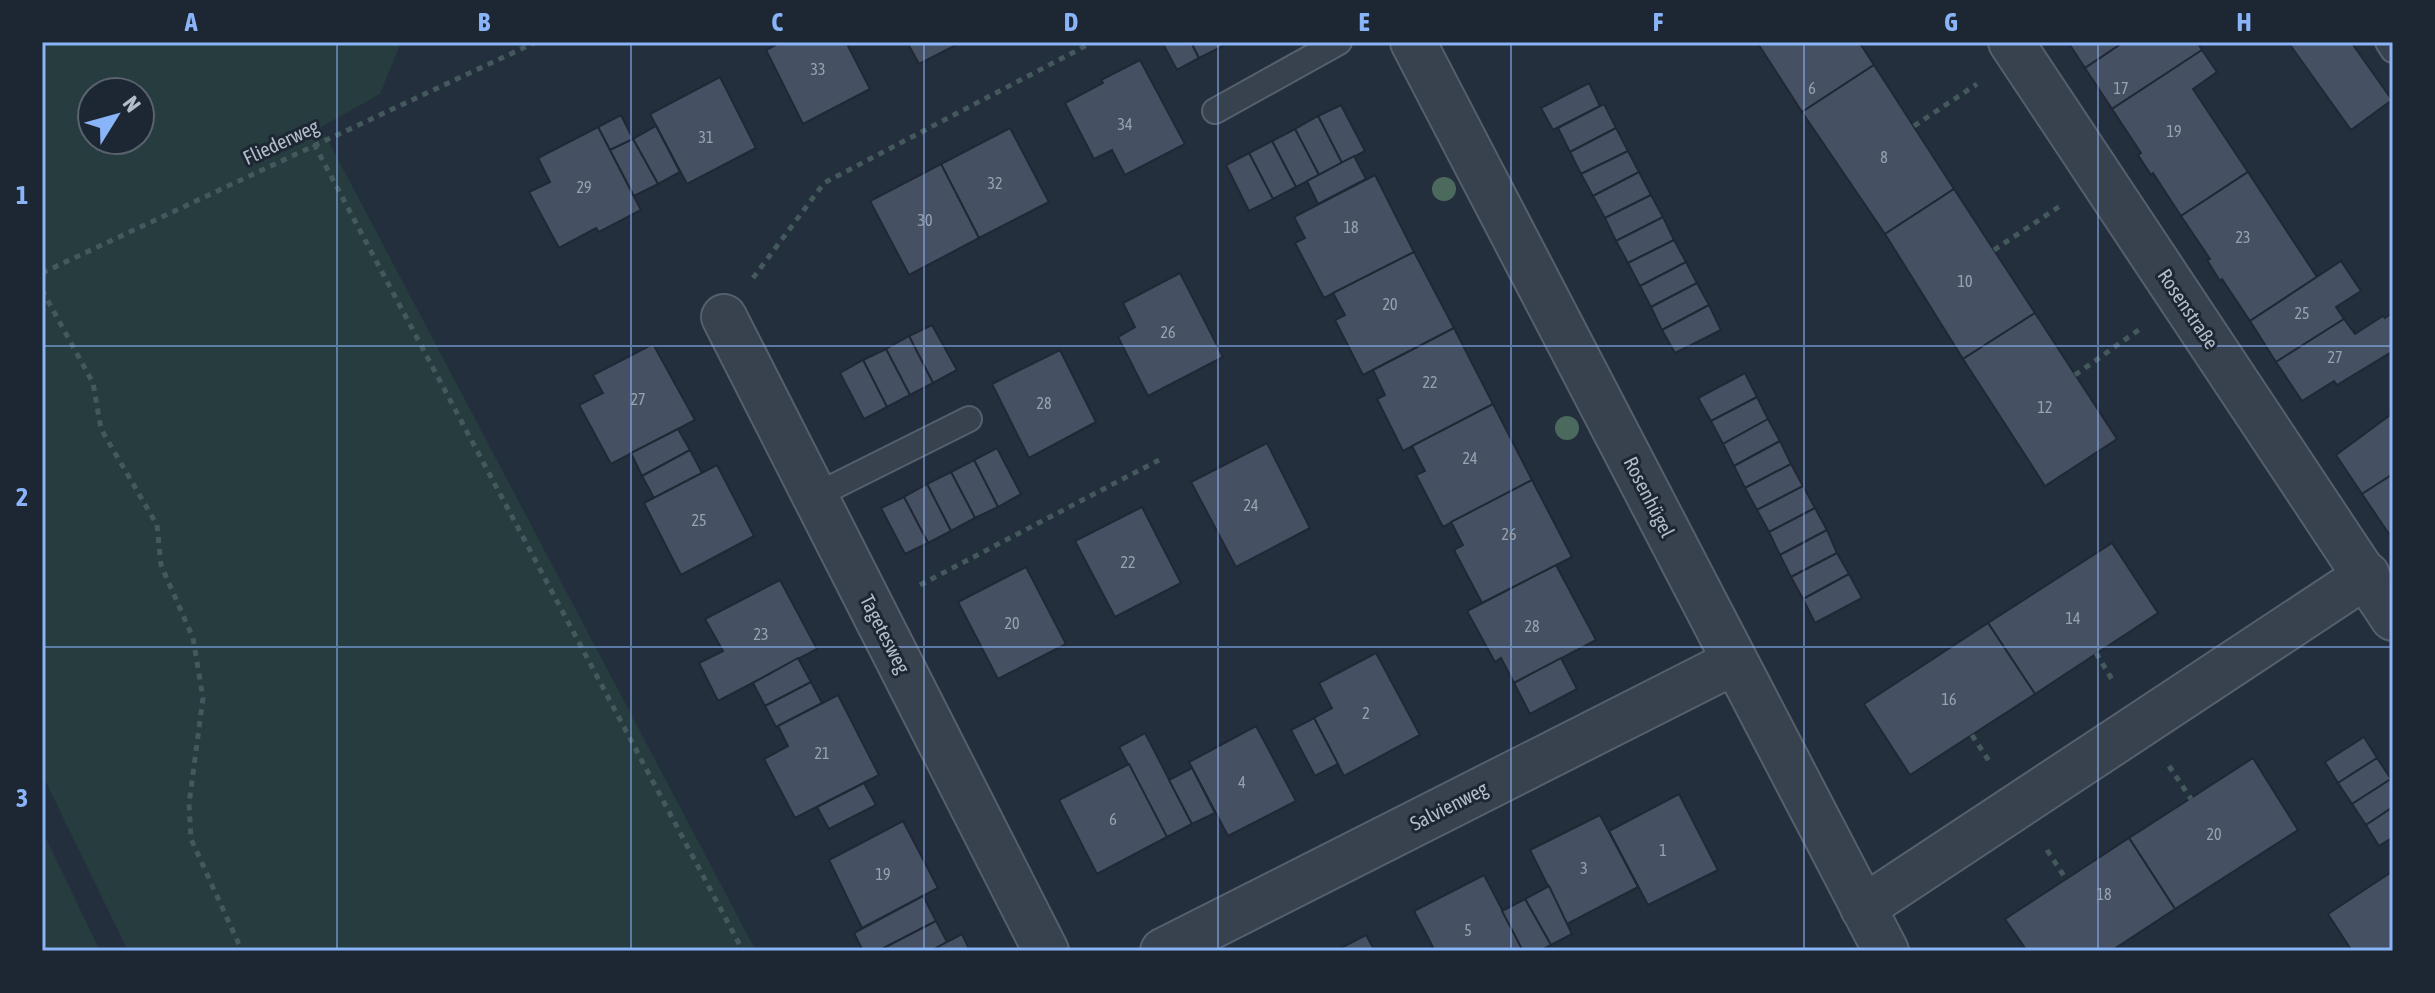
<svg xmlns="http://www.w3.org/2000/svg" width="2435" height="993" viewBox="0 0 2435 993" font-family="'Asap Condensed',sans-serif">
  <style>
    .green { fill: #263c3f; fill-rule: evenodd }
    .building { fill: #455162; stroke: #1f2835; stroke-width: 2 }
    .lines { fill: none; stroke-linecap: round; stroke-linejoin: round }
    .service-casing { stroke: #565f6c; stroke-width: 28 }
    .minor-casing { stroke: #565f6c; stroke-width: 48 }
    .path { stroke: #44595c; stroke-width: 5; stroke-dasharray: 6 6; stroke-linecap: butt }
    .service { stroke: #38414e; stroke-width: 24 }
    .minor { stroke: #38414e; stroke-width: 44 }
    .tree { fill: #4b6a5d }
    .grid { fill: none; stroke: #8ab4f8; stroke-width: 2; stroke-opacity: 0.55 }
    .labels { text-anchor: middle; stroke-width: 6; stroke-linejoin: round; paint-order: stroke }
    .number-label { font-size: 16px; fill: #98a1af }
    .street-label { font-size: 20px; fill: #b4bcc9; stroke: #1d2633 }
    .neatline { fill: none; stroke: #8ab4f8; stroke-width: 3 }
    .grid-label { font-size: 26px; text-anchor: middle; font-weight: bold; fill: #8ab4f8 }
  </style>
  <rect width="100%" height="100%" fill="#242f3e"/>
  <g class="green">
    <path d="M42,42H401L380,94L321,127L756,951H128L42,774ZM92,92H140V140H92Z"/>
    <polygon points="42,830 100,951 42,951"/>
  </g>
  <g class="building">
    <polygon points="781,42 846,42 870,89 803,124 766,50"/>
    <polygon points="907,42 962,42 919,64"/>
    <polygon points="1162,42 1191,42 1199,58 1177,70"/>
    <polygon points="1191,42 1221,42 1223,46 1199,58"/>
    <polygon points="1757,42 1859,42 1874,65 1802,112"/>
    <polygon points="2068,42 2124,42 2085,68"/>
    <polygon points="2124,42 2197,42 2202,50 2112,109 2085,68"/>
    <polygon points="2288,42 2351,42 2392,100 2351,130"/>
    <polygon points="2202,50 2217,72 2193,89 2248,172 2181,216 2153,173 2151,175 2138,155 2141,153 2112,109"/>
    <polygon points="1140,60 1185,144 1125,175 1112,150 1094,159 1065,103 1103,83 1101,80"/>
    <polygon points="1874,65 1954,189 1885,234 1802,112"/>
    <polygon points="720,77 756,148 687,184 650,114"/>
    <polygon points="1589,83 1600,106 1553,130 1541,108"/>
    <polygon points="1604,104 1616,128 1570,152 1558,128"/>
    <polygon points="1341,105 1365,151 1342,163 1318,116"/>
    <polygon points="621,115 633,139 610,150 598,127"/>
    <polygon points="1318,116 1342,163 1319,175 1295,129"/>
    <polygon points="656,126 680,172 658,184 633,139"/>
    <polygon points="598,127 641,210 599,232 596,228 559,248 529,192 550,182 538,158"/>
    <polygon points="1010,128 1049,202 979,238 941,164"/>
    <polygon points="1616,128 1628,151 1581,174 1570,152"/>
    <polygon points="1295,129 1319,175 1296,187 1272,141"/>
    <polygon points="633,139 658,184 634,196 610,150"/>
    <polygon points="1272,141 1296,187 1273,199 1249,153"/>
    <polygon points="1628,151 1639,172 1593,196 1581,174"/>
    <polygon points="1249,153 1273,199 1249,211 1226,165"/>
    <polygon points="1354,156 1366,179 1318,204 1307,181"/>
    <polygon points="941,164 979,238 909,275 870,201"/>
    <polygon points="1639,172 1651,195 1605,218 1593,196"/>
    <polygon points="2248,172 2317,277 2250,321 2222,279 2220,281 2207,260 2210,259 2181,216"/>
    <polygon points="1375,175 1414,252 1324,298 1295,243 1305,238 1294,217"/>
    <polygon points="1954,189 2035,313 1963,359 1885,234"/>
    <polygon points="1651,195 1663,217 1616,241 1605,218"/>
    <polygon points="1663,217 1674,240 1628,263 1616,241"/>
    <polygon points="1674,240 1686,262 1640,286 1628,263"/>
    <polygon points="1414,252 1454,328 1363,375 1335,320 1345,315 1333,293"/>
    <polygon points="2341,261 2361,291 2336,307 2344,319 2276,362 2250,321"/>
    <polygon points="1686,262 1697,283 1651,307 1640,286"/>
    <polygon points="1180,273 1223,357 1148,396 1118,337 1135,327 1123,303"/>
    <polygon points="1697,283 1709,305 1662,330 1651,307"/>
    <polygon points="1709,305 1721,330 1675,353 1662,330"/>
    <polygon points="2035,313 2117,439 2045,486 1963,359"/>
    <polygon points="2392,313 2393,351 2337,385 2334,381 2302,401 2276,362 2344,319 2355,334 2383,316 2385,318"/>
    <polygon points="932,325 957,370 933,383 909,336"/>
    <polygon points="1454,328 1493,404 1403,451 1377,399 1385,395 1373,370"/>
    <polygon points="909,336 933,383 910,395 886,349"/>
    <polygon points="653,344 695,420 611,464 579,405 603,393 593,375"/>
    <polygon points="886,349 910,395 887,407 863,360"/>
    <polygon points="1060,350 1096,422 1029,458 992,384"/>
    <polygon points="863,360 887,407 864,419 840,373"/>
    <polygon points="1745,373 1757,397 1711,421 1698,398"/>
    <polygon points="1757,397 1768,419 1723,444 1711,421"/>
    <polygon points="1493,404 1532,480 1443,527 1416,475 1425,471 1412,446"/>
    <polygon points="2393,413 2393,474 2362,494 2336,455"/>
    <polygon points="1768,419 1780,441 1734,466 1723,444"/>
    <polygon points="678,429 690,450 642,476 631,453"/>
    <polygon points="1780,441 1791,464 1745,488 1734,466"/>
    <polygon points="1267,443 1310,528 1236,567 1191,482"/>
    <polygon points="997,448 1021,494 998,507 974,460"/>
    <polygon points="690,450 702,473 654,498 642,476"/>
    <polygon points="974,460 998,507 975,518 951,472"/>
    <polygon points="1791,464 1803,486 1757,510 1745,488"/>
    <polygon points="717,465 754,536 681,575 644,503"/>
    <polygon points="951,472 975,518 951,531 927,484"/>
    <polygon points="2393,474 2393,532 2389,534 2362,494"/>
    <polygon points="1532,480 1572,557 1482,603 1454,550 1463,545 1451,522"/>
    <polygon points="927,484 951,531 928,543 904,497"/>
    <polygon points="1803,486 1815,508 1769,532 1757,510"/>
    <polygon points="904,497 928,543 905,554 881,508"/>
    <polygon points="1142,507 1181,583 1115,617 1075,541"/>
    <polygon points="1815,508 1827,530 1780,555 1769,532"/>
    <polygon points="1827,530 1837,553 1791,577 1780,555"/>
    <polygon points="2112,543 2158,613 2035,694 1988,623"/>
    <polygon points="1837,553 1849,574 1803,599 1791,577"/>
    <polygon points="1556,565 1596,640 1514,683 1501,658 1495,662 1467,611"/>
    <polygon points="1026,567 1066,644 998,679 958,602"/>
    <polygon points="1849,574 1862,598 1815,623 1803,599"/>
    <polygon points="780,580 817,649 718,701 699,663 723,651 705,619"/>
    <polygon points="1988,623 2035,694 1910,775 1864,704"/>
    <polygon points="1376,653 1420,735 1344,776 1314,718 1332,708 1319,683"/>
    <polygon points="798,658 811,682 765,706 753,683"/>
    <polygon points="1561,658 1577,689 1530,714 1514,683"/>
    <polygon points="811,682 822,703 776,727 765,706"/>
    <polygon points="838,695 879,775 795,818 764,759 788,746 778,726"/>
    <polygon points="1314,718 1338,764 1315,776 1291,730"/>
    <polygon points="1256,726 1296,801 1228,836 1189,762"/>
    <polygon points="1145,733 1192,824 1167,837 1119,747"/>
    <polygon points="2364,737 2377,758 2338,783 2325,762"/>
    <polygon points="2253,758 2298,830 2175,909 2129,838"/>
    <polygon points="2377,758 2391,779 2352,804 2338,783"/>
    <polygon points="1129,764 1167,837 1097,874 1059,800"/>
    <polygon points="1192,768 1215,813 1192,824 1169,780"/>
    <polygon points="2391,779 2393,807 2366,825 2352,804"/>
    <polygon points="864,783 876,805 829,829 817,807"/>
    <polygon points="1679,794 1718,870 1648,905 1609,831"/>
    <polygon points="2393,807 2393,837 2379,846 2366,825"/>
    <polygon points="1600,815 1638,887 1567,924 1530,850"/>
    <polygon points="903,821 938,888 862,928 829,860"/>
    <polygon points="2129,838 2175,909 2111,951 2027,951 2005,919"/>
    <polygon points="2393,871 2393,951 2352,951 2328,914"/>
    <polygon points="1484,875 1522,948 1517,951 1435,951 1414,911"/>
    <polygon points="1549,886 1572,934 1551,945 1525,899"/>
    <polygon points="923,896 936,921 878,951 863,951 854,933"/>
    <polygon points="1525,899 1551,945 1539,951 1523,951 1502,911"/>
    <polygon points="936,921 947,942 931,951 878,951"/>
    <polygon points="962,934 970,951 931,951 947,942"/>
    <polygon points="1366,935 1375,951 1335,951"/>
  </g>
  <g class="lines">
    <defs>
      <g id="service">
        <polyline points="2388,42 2393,50"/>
        <polyline points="1215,111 1339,42"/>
        <polyline points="815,496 969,419"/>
      </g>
      <g id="minor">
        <polyline points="1413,42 1886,951"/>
        <polyline points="2011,42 2393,618"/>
        <polyline points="724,317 1046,951"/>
        <polyline points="1863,908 2367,575"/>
        <polyline points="1163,951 1734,662"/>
      </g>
    </defs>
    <use href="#service" class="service-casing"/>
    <use href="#minor" class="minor-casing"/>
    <g class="path">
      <polyline points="1914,126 1977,84"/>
      <polyline points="314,144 743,951"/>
      <polyline points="1994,250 2060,206"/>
      <polyline points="42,273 536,42"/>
      <polyline points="753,278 824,183 1093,42"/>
      <polyline points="42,290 93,383 101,429 157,525 161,565 193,638 203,698 189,804 191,839 242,951"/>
      <polyline points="2075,375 2140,329"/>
      <polyline points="920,585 1159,460"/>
      <polyline points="2096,653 2113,681"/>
      <polyline points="1972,735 1989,761"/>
      <polyline points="2169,766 2191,799"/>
      <polyline points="2047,850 2066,879"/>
    </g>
    <use href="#service" class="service"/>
    <use href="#minor" class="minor"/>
  </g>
  <g class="tree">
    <circle cx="1444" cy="189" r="12"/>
    <circle cx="1567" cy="428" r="12"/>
  </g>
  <path class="grid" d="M337,42V951M631,42V951M924,42V951M1218,42V951M1511,42V951M1804,42V951M2098,42V951M42,346H2393M42,647H2393"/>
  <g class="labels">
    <g class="number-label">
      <text x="818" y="75">33</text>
      <text x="1812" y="94">6</text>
      <text x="2121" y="94">17</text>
      <text x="1125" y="130">34</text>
      <text x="2174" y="137">19</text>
      <text x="706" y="143">31</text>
      <text x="1884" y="163">8</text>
      <text x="995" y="189">32</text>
      <text x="584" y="193">29</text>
      <text x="925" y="226">30</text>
      <text x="1351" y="233">18</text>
      <text x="2243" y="243">23</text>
      <text x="1965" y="287">10</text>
      <text x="1390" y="310">20</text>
      <text x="2302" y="319">25</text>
      <text x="1168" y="338">26</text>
      <text x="2335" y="363">27</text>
      <text x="1430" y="388">22</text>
      <text x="638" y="405">27</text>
      <text x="1044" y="409">28</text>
      <text x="2045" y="413">12</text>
      <text x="1470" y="464">24</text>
      <text x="1251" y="511">24</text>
      <text x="699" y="526">25</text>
      <text x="1509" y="540">26</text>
      <text x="1128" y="568">22</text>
      <text x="2073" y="624">14</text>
      <text x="1012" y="629">20</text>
      <text x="1532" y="632">28</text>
      <text x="761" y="640">23</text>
      <text x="1949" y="705">16</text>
      <text x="1366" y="719">2</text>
      <text x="822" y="759">21</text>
      <text x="1242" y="788">4</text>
      <text x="1113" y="825">6</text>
      <text x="2214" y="840">20</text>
      <text x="1663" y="856">1</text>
      <text x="1584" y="874">3</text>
      <text x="883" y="880">19</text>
      <text x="2104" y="900">18</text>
      <text x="1468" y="936">5</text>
    </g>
    <g class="street-label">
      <text transform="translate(281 142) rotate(-25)" y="7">Fliederweg</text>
      <text transform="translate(2188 309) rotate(56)" y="7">Rosenstraße</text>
      <text transform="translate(1649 497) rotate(63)" y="7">Rosenhügel</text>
      <text transform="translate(885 634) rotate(63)" y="7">Tagetesweg</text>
      <text transform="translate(1449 806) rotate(-27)" y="7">Salvienweg</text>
    </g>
  </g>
  <rect width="2435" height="993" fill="none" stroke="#1d2633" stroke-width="88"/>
  <g transform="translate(116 116) rotate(53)"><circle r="38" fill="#1d2633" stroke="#59626f" stroke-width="2"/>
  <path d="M0-6L14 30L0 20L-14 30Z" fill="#8ab4f8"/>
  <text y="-12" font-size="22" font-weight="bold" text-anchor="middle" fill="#b4bcc9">N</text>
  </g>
  <rect x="44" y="44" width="2347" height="905" class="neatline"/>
  <g class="grid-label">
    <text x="191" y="31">A</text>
    <text x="484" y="31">B</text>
    <text x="777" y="31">C</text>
    <text x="1071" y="31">D</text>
    <text x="1364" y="31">E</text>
    <text x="1658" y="31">F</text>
    <text x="1951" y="31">G</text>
    <text x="2244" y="31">H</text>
    <text x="22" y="204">1</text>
    <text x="22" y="506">2</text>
    <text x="22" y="807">3</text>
  </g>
</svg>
